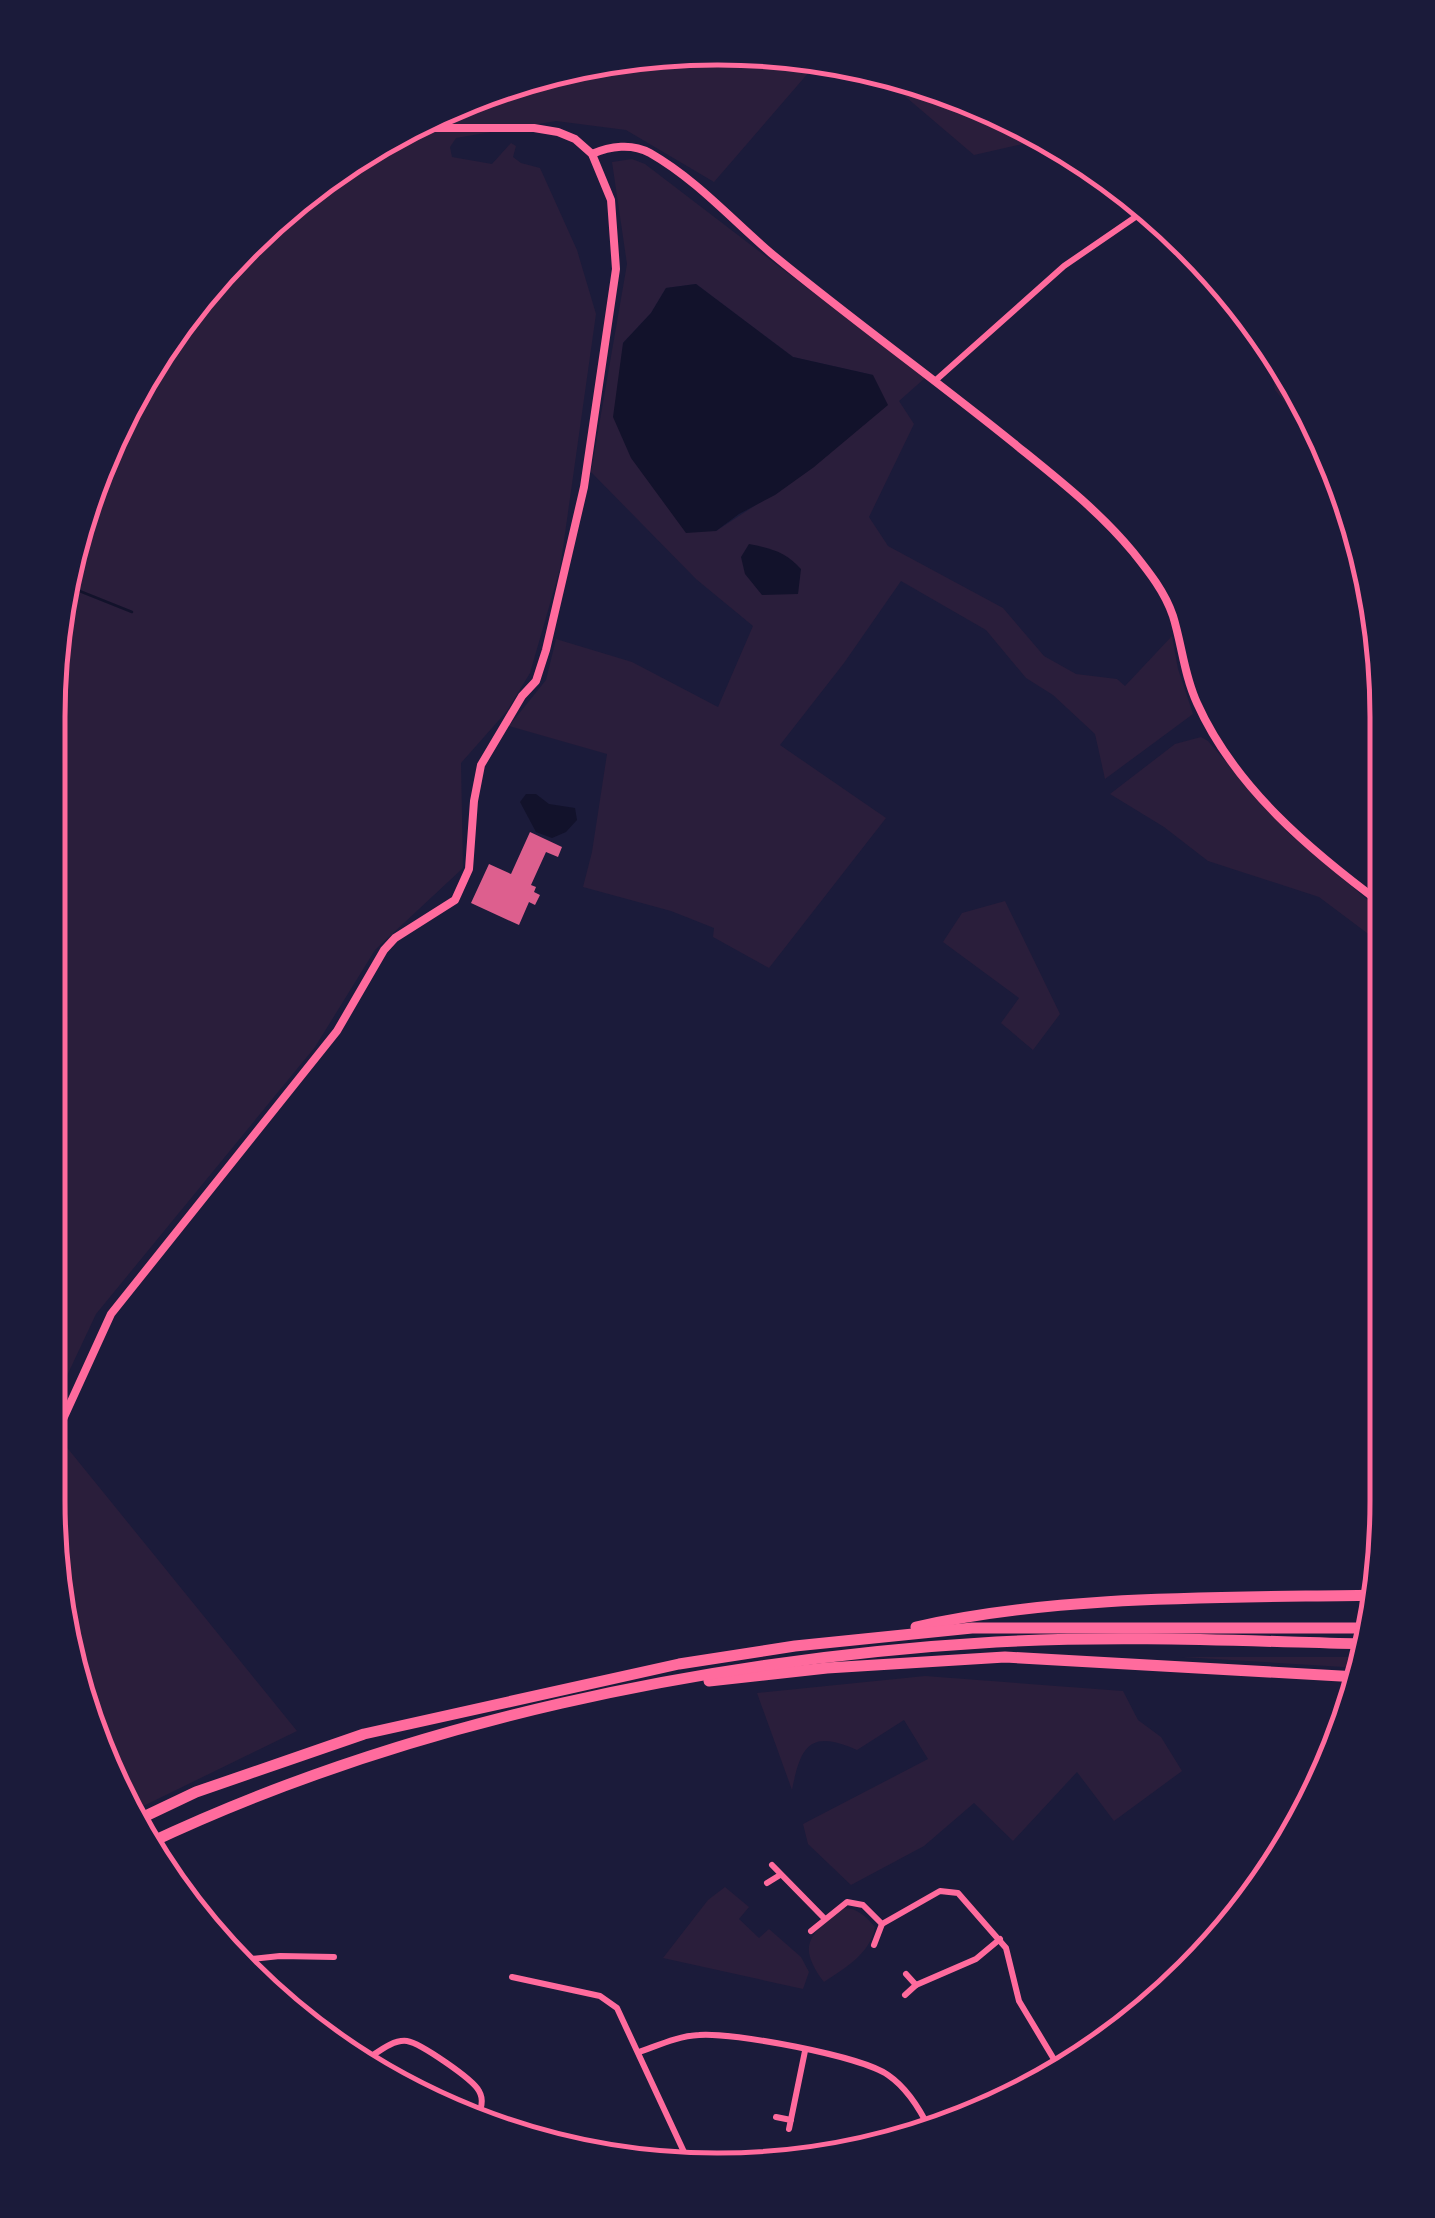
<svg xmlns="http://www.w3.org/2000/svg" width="1435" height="2218" viewBox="0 0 1435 2218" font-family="'Exo 2',sans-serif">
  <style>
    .green { fill: #2a1e3b; fill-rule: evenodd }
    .water { fill: #12122b }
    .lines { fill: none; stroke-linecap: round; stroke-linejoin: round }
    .stream { stroke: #12122b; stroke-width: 2.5 }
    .building { fill: #dd5f8e }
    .minor { stroke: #ff6b9d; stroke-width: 6 }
    .tertiary { stroke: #ff6b9d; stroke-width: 8 }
    .motorway { stroke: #ff6b9d; stroke-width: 11 }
    .rim { fill: none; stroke: #ff6b9d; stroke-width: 5 }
  </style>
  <rect width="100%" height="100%" fill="#1b1b3a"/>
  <g class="green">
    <polygon points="673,49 804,53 822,57 714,182 626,130 556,121 456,138 450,147 452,157 492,164 511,143 516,146 513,157 521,163 540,168 577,250 596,314 560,569 530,673 507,711 461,763 463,868 375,950 315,1047 96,1314 48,1416 53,629 116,422 213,276 309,186 421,117 544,70"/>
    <polygon points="873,69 932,83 1053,137 974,155"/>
    <path d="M632,159L645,164L925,378L899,401L914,424L869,517L888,546L1003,608L1044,656L1076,674L1117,679L1125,686L1172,636L1178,669L1193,714L1105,779L1095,734L1053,695L1026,678L986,630L901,581L844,663L780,745L886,818L769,968L713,937L714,928L671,911L583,887L592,852L607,754L509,726L546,680L556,639L632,662L718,707L753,626L696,579L591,472L627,264L612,162ZM696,284L793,357L873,375L814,467L716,531L623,343L651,313L666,288Z"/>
    <polygon points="1266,336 1319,422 1334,462 1275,390"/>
    <polygon points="1201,737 1208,741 1286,831 1382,912 1378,921 1385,929 1385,953 1371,936 1319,897 1208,861 1164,827 1110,794 1175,744"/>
    <polygon points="1005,901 1060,1014 1033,1050 1001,1023 1019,998 943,942 962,913"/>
    <polygon points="56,1434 297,1731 131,1812 83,1715 48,1501 48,1454"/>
    <polygon points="1182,1657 1363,1657 1360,1668"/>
    <path d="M925,1676L1123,1691L1138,1720L1161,1737L1182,1771L1114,1821L1077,1772L1013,1841L974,1803L924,1846L851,1885L808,1844L803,1824L928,1759L904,1720L857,1750C811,1730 801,1744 792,1790L757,1693Z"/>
    <polygon points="725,1887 749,1907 739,1919 759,1938 769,1929 801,1957 809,1972 803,1989 663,1958 708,1900"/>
    <path d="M844,1908C858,1908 866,1917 875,1927C870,1954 845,1968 824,1982C796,1944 810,1934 844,1908Z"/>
  </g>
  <g class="water">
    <polygon points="696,284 793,357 873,375 888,405 814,467 775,495 739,514 716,531 686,533 631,458 613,417 623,343 651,313 666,288"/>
    <path d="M749,544C771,548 786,552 801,569L798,594L762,595L745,574L741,557Z"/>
    <polygon points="526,794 536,794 549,804 575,808 577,820 566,832 552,838 536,832 520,802"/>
  </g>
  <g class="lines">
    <polyline class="stream" points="67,586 132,612"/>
  </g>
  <polygon class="building" points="530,832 562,847 558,857 546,852 531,885 536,887 534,892 540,895 535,905 529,902 519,925 471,903 489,864 511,874"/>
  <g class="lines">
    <g class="minor">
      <polyline points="936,380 1064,266 1150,207"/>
      <polyline points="772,1865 824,1918"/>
      <polyline points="767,1883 780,1875"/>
      <polyline points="811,1931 847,1902 863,1905 882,1924 940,1891 958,1893 1006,1948 1019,2001 1061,2071"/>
      <polyline points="874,1945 882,1924"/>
      <polyline points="242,1960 280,1956 334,1957"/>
      <polyline points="906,1974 916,1985"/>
      <polyline points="512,1977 600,1996 617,2008 691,2167"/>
      <polyline points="905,1995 916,1985 976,1959 1000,1939"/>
      <path d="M639,2052C659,2045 678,2036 699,2035C732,2032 862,2056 888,2075C907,2088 920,2109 930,2130"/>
      <path d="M364,2061C376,2054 392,2039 407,2041C420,2043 473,2079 479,2091C485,2101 480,2111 476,2121"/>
      <polyline points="776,2117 791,2120"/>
      <polyline points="789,2129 805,2051"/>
    </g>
    <g class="tertiary">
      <path d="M592,154C610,146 632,143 650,153C697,180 732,220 772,254C852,320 936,380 1016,445C1058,479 1099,511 1133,552C1149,572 1165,592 1173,616C1182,645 1184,675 1197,703C1235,788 1312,852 1385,906"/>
      <polyline points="48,1452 111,1314 337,1031 384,950 395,938 455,900 469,869 474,801 481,765 522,696 536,681 546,650 584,487 616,269 611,200 592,154 575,139 558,132 534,128 402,128"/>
    </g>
    <g class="motorway">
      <path d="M916,1627C1060,1594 1231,1598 1380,1595"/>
      <polyline points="709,1681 827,1668 1005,1657 1358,1677"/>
      <polyline points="135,1821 196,1792 364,1734 679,1664 795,1646 972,1628 1371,1628"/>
      <path d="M147,1844C407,1721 709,1659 996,1642C1119,1635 1244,1641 1367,1644"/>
    </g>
  </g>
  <path d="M0 0H1435V2218H0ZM717 65H718A652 652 0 0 1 1370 717V1501A652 652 0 0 1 718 2153H717A652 652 0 0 1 65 1501V717A652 652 0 0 1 717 65Z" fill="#1b1b3a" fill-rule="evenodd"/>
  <path class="rim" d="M717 65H718A652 652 0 0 1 1370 717V1501A652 652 0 0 1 718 2153H717A652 652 0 0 1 65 1501V717A652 652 0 0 1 717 65Z"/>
</svg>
